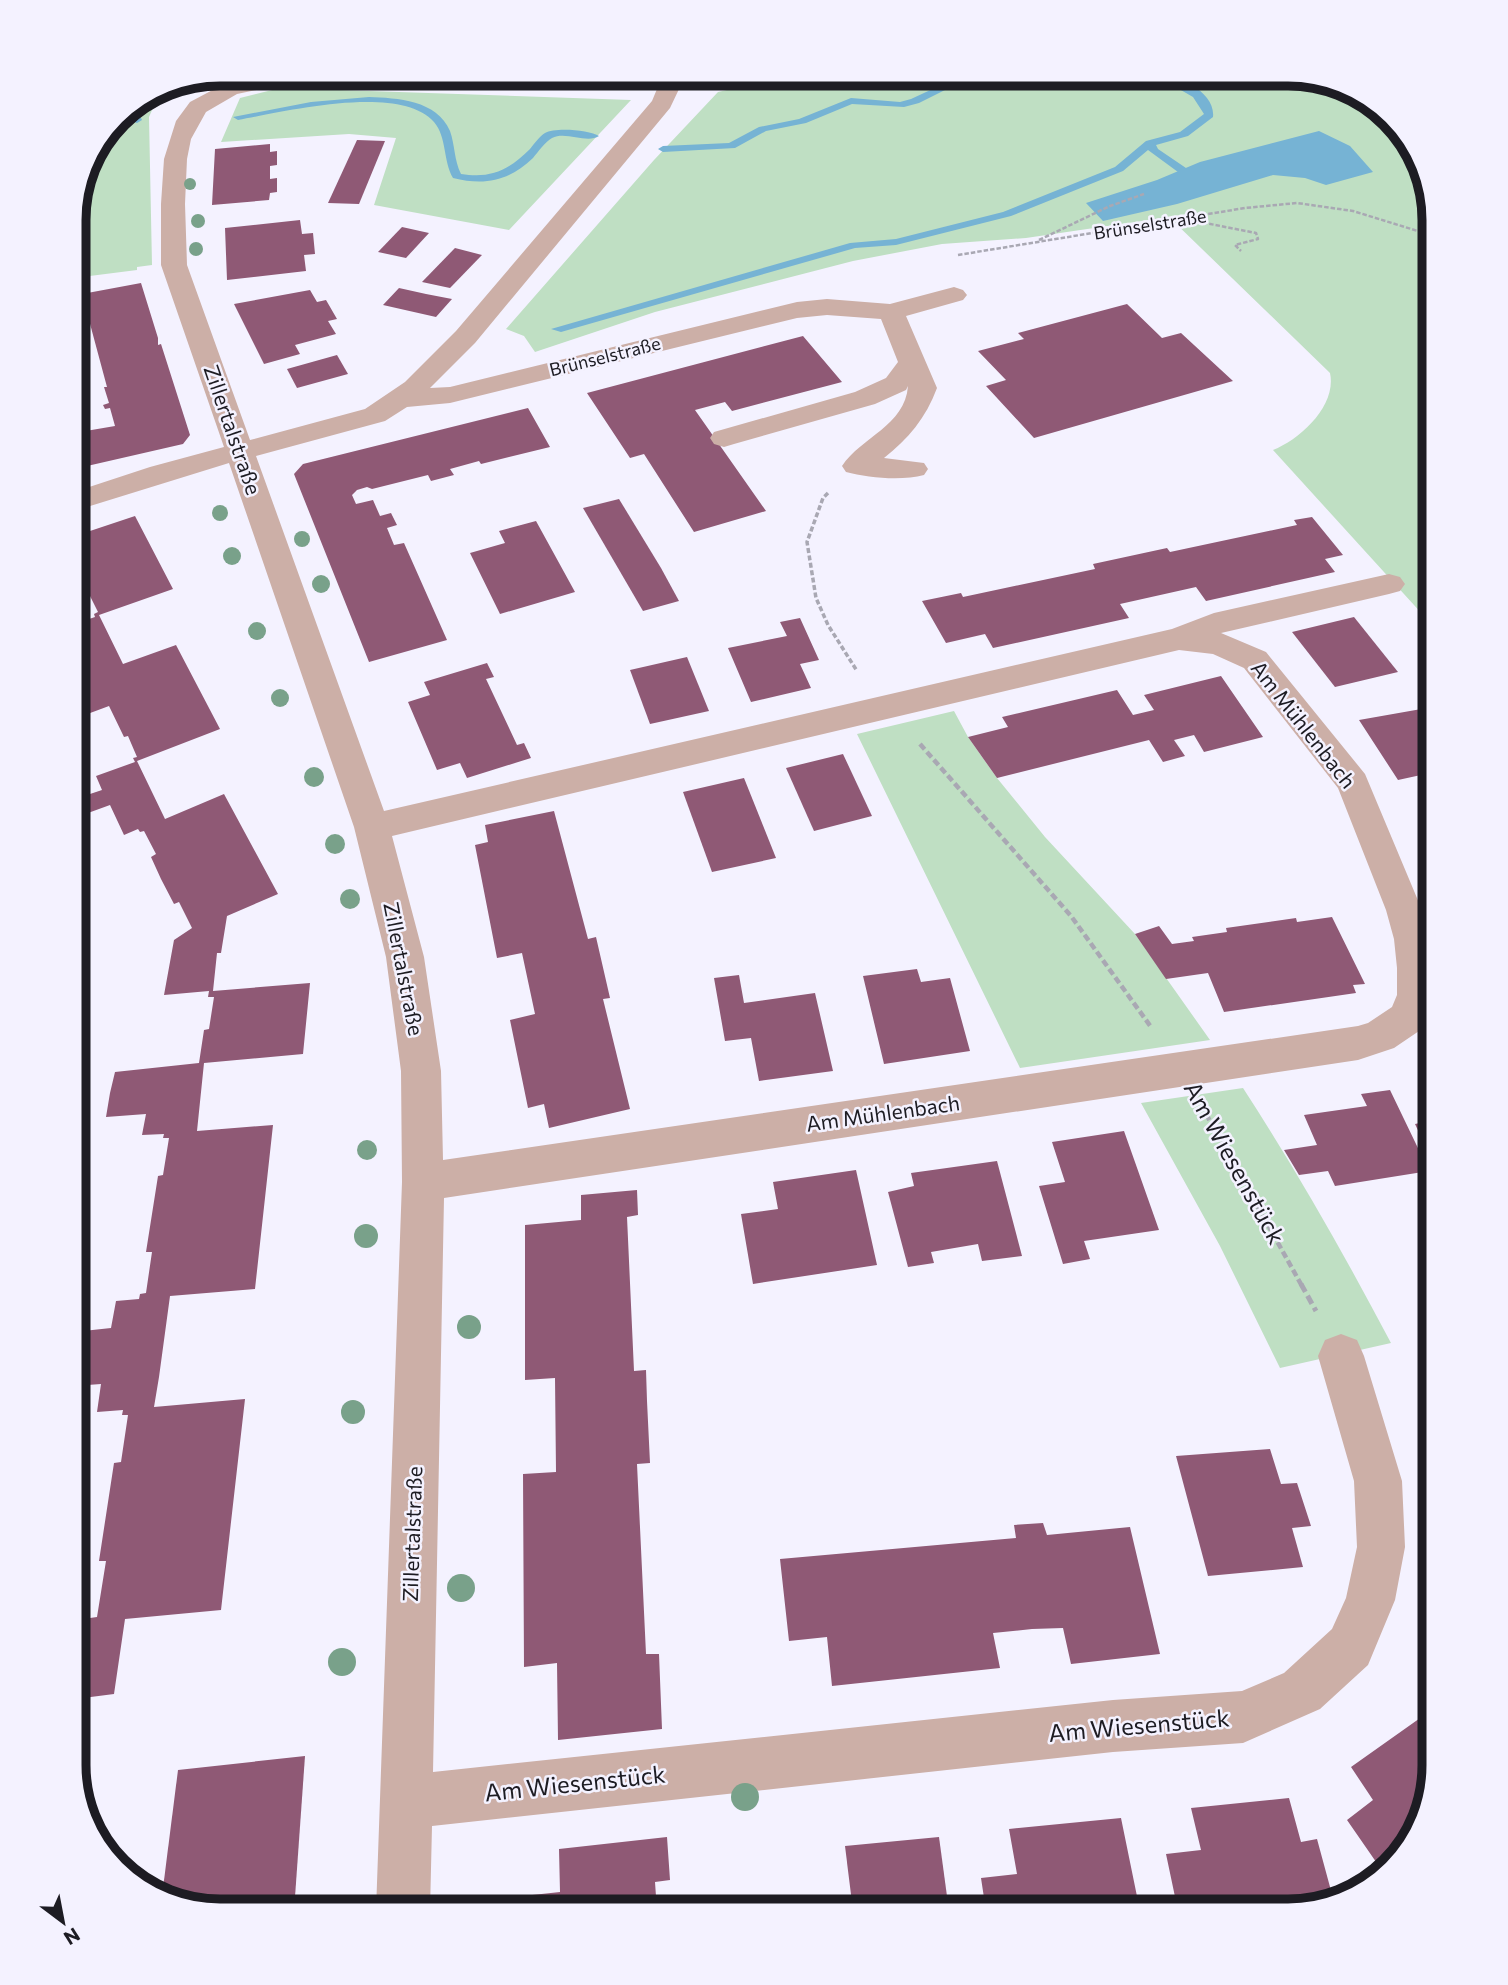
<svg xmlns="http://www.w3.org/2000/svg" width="1508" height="1985" viewBox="0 0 1508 1985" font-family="Commissioner,sans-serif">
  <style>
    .green { fill: #bfdfc3 }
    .water { fill: #76b3d4 }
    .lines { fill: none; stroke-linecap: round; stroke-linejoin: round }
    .stream { fill: #76b3d4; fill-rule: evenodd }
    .building { fill: #8f5975 }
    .path-far3 { stroke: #a9a8b3; stroke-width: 2.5; stroke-dasharray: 4.5 2; stroke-linecap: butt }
    .path-far2 { stroke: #a9a8b3; stroke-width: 3.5; stroke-dasharray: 5 2.5; stroke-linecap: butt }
    .path-far1 { stroke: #a9a8b3; stroke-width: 4.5; stroke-dasharray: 7 3.5; stroke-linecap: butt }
    .path { stroke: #a9a8b3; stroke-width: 5; stroke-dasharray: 9 4.5; stroke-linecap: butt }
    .minor { fill: #ccafa7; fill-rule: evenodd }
    .tree { fill: #79a18a }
    .labels { text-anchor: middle; stroke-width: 5; stroke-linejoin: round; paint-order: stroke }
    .far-street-label { font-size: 18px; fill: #1d1c23; stroke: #f4f2ff }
    .street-label { font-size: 21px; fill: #1d1c23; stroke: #f4f2ff }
    .near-street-label { font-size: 24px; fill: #1d1c23; stroke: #f4f2ff }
    .rim { fill: none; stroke: #1d1c23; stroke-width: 9 }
  </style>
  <rect width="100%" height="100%" fill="#f4f2ff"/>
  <g class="green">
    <path d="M796,74H1298L1361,93L1410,139L1434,219V627L1273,450C1301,439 1337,405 1330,373L1169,217L1026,238L942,244L853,261L655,312L535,352L524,336L506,329L654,160L718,92Z"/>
    <path d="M163,85L149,117L152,265L137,267V270L74,278C74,213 72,161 122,111C133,100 150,93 163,85Z"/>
    <polygon points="280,88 631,100 509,230 374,205 396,138 349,134 221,142 240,98"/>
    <polygon points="954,711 968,737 997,778 1045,837 1135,934 1210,1040 1020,1068 857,734"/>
    <path d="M1243,1088C1297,1171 1345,1256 1391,1343L1280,1368L1220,1246L1141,1103Z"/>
  </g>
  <polygon class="water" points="1319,131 1350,146 1373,172 1326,185 1305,178 1273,175 1177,204 1103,221 1086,203 1157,180 1200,162"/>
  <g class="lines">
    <g class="stream">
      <polygon points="965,74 977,74 919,103 904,107 852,104 806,123 766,131 735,148 663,152 658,149 663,146 729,143 759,127 799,119 851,98 900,102 911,99"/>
      <path d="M1153,74C1175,73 1216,91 1213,117L1188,136L1156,145L1158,149L1186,168V172H1178L1148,150L1123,171L1011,216L896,245L855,248L561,332L551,329L850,243L896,239L1003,212L1115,167L1146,141L1180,132L1204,114L1193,97Z"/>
      <polygon points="1269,74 1299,74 1319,80 1274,77"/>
      <path d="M369,97C397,98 437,100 450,131C455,145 454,160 461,174C491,179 509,170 530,149C534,144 540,136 545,133C555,127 590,130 599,136C587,144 566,131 552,138C545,142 538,152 533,158C509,181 485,186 453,178C443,161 447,137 434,122C399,83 284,112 238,120L233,117L311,102Z"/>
      <polygon points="123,110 141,118 142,120 137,123 119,116"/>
    </g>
  </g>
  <g class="building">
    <polygon points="357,140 385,141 359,204 328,203"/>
    <polygon points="270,144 270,152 277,151 277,165 270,166 270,179 277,178 277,192 270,193 269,200 212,205 215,149"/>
    <polygon points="300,220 302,234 313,233 315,254 304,255 306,271 227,280 225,228"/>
    <polygon points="402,227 429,233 406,258 378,252"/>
    <polygon points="455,248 482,255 450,288 422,282"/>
    <polygon points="141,283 158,338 158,345 161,344 190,435 183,444 74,469 74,433 115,426 110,408 105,409 103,405 109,403 104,387 107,387 82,294"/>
    <polygon points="399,288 426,294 452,299 436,317 383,305"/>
    <polygon points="310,290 317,302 326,300 337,319 328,321 336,334 295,345 300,354 264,364 234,304"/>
    <polygon points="1127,304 1162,338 1181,333 1233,381 1034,438 986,386 1006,380 978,351 1024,339 1018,333"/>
    <polygon points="803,336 842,382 732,411 725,402 695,410 766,511 694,532 644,454 630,458 587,393"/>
    <polygon points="337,355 348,374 297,388 287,369"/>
    <polygon points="528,408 550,447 481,464 479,461 450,469 454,475 431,481 428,475 372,489 367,487 357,490 352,495 356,504 373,500 380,516 391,513 397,525 387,528 394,545 404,543 447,640 369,662 294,474 303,464"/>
    <polygon points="619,499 661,568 679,601 643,611 583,508"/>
    <polygon points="74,513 84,533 135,516 173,589 99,615 123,664 176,645 220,729 137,761 165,819 224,794 278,894 227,916 221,953 217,953 213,991 310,983 303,1054 204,1063 197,1131 273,1125 255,1289 170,1296 159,1377 154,1407 245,1399 221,1610 125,1619 114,1694 83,1698 75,1745 74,1625 89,1623 90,1618 97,1617 106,1561 99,1561 114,1463 121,1462 128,1415 122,1415 123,1410 97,1412 101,1384 74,1386 74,1332 111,1328 116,1301 139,1299 140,1294 146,1293 152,1252 146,1252 158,1176 163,1175 169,1138 163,1138 164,1134 142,1135 146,1114 106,1117 110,1093 115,1072 199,1063 204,1030 209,1029 214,997 208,997 209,991 164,995 174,940 192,928 179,902 174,904 161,879 151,857 156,854 144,831 140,832 138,829 124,835 110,805 88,813 81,797 102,790 96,776 135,762 133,758 137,757 128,736 124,737 109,706 74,719 74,682 84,678 74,657 74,624 95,617 94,614 98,612 89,594 84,596 74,574"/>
    <polygon points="1312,517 1343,555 1325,559 1335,572 1206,601 1196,587 1120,604 1129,618 993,648 985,634 946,643 922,601 961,593 963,597 1095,569 1093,564 1167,548 1170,552 1297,525 1294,520"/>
    <polygon points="536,521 575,592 500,614 470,553 505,543 499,531"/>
    <polygon points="1354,617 1398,672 1335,687 1292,632"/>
    <polygon points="800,618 819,660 800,664 811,688 751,702 728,648 787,636 780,622"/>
    <polygon points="687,657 709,711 650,724 630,670"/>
    <polygon points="487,663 494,677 486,679 517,745 524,743 531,758 467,778 460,763 437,770 408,702 430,695 424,682"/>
    <polygon points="1221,676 1263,737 1204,752 1194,735 1174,740 1185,756 1163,762 1149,740 997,778 968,737 1008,727 1002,717 1117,690 1133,715 1154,710 1144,695"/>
    <polygon points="1427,708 1434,719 1434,794 1421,775 1398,780 1359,720"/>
    <polygon points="843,754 872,816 814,831 786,768"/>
    <polygon points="744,778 776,858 712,872 683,792"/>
    <polygon points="554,811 588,939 596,937 610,998 603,999 630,1109 549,1128 544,1104 528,1108 510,1020 535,1014 522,953 497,958 475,845 488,842 485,825"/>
    <polygon points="1332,917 1365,984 1353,985 1356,993 1224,1012 1208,973 1166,979 1135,934 1159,926 1172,944 1194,941 1192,937 1227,932 1226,928 1296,918 1297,922"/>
    <polygon points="917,969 921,982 950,978 970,1051 884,1064 863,976"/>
    <polygon points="739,975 744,1003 815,993 833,1071 759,1081 751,1038 725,1041 714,978"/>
    <polygon points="1390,1090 1429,1171 1335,1186 1328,1171 1299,1175 1284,1150 1317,1145 1304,1115 1367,1106 1361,1094"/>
    <polygon points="1434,1120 1434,1164 1415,1124"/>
    <polygon points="1124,1131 1159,1230 1084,1241 1090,1259 1063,1264 1039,1186 1065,1182 1052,1142"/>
    <polygon points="997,1161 1022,1256 982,1261 978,1244 931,1252 934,1263 908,1267 888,1192 914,1186 911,1173"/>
    <polygon points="856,1170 877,1265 753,1284 741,1214 778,1209 773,1182"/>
    <polygon points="637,1190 638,1215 627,1217 634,1371 646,1370 647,1401 650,1463 637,1464 646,1654 659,1654 662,1729 558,1740 557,1663 524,1667 523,1474 556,1472 555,1378 525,1380 525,1225 581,1220 581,1195"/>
    <polygon points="1270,1449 1281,1484 1297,1483 1311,1526 1292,1528 1303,1567 1208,1576 1176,1456"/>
    <polygon points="1043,1523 1047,1535 1130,1527 1160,1654 1071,1664 1063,1628 1032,1629 993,1633 1000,1668 832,1686 827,1637 789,1641 780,1559 1016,1538 1014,1525"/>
    <polygon points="1423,1716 1434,1731 1434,1766 1415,1838 1383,1872 1347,1820 1373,1800 1351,1767"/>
    <polygon points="305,1756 294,1911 219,1911 162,1896 178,1770"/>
    <polygon points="1289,1798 1301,1842 1317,1839 1333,1898 1289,1911 1178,1911 1166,1854 1201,1850 1191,1808"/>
    <polygon points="1121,1818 1140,1911 986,1911 981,1878 1017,1874 1009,1829"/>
    <polygon points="667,1837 670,1880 655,1882 657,1911 523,1911 523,1896 560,1892 559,1849"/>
    <polygon points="939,1837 949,1911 853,1911 845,1846"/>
  </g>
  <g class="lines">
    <g class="path-far3">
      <polyline points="1190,220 1256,233 1258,239 1235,245 1241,251"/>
      <polyline points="1039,240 1110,206 1144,194"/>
      <polyline points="958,255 1245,208 1297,203 1353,211 1434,236"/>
    </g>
    <polyline class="path-far2" points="828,493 823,498 807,542 816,598 828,625 857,671"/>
    <g class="path-far1">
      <polyline points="920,744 1071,916 1151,1027"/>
      <polyline points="1206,1114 1302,1286"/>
    </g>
    <polyline class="path" points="1301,1284 1316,1311"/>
    <path class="minor" d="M265,74L608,76L718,74L715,79L680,87L670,108L475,343L430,388L450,387L797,302L827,299L890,304L954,287L963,290L967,295L963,300L906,316L937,388C926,418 908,439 884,458L924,463L928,469L924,475C902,481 868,478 846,472L842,466C861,437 905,426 908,386L906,390L875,404L734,444L724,447L714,444L710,438L714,432L855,392L886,378L898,362L881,319L827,315L797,318L450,403L407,407L385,421L256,456L384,811L1172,629L1214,613L1389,574L1400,577L1405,584L1400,591L1389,594L1221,633L1266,652L1365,774L1422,910L1432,939L1434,963V997L1427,1017L1422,1029L1394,1048L1358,1060L444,1198L433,1772L1113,1700L1242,1691L1284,1673L1332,1629L1346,1598L1357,1547L1354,1481L1318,1356L1325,1340L1341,1334L1357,1340L1364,1356L1402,1481L1405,1547L1395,1600L1368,1665L1320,1709L1243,1743L1113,1752L432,1826L430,1911H376L402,1182L401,1071L386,957L354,827L229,463L74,511V492L150,467L224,447L161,265V204L164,159L176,121L190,102L222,85ZM290,83L608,90L657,89L652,101L456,331L405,382L365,409L250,440L187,265L185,204L187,159L191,139L206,112L237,94ZM1179,650L1213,654L1244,668L1338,788L1386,910L1394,939L1397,968V995L1392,1007L1368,1023L1358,1026L443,1160L441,1071L424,957L392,836Z"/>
  </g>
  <g class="tree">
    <circle cx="190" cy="184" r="6"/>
    <circle cx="198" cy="221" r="7"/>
    <circle cx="196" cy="249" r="7"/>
    <circle cx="220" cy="513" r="8"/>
    <circle cx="302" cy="539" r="8"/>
    <circle cx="232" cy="556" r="9"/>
    <circle cx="321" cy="584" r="9"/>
    <circle cx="257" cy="631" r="9"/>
    <circle cx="280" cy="698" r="9"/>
    <circle cx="314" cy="777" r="10"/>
    <circle cx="335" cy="844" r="10"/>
    <circle cx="350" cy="899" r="10"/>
    <circle cx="367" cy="1150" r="10"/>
    <circle cx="366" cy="1236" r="12"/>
    <circle cx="469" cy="1327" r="12"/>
    <circle cx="353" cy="1412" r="12"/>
    <circle cx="461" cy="1588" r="14"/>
    <circle cx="342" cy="1662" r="14"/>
    <circle cx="745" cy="1797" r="14"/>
  </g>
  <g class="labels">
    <g class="far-street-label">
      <text transform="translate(1150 225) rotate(-9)" y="6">Brünselstraße</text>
      <text transform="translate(605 357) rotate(-14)" y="6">Brünselstraße</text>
    </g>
    <g class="street-label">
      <text transform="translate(232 430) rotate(71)" y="7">Zillertalstraße</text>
      <text transform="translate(1303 725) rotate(52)" y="7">Am Mühlenbach</text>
      <text transform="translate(403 969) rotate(79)" y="7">Zillertalstraße</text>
      <text transform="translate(883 1114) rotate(-8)" y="7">Am Mühlenbach</text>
      <text transform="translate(413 1534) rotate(-88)" y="7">Zillertalstraße</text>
    </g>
    <g class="near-street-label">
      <text transform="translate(1234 1163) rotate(61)" y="8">Am Wiesenstück</text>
      <text transform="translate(1139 1726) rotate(-5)" y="8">Am Wiesenstück</text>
      <text transform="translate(575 1784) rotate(-6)" y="8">Am Wiesenstück</text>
    </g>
  </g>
  <path d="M0 0H1508V1985H0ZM220 86H1288A134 134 0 0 1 1422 220V1765A134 134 0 0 1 1288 1899H220A134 134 0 0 1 86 1765V220A134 134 0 0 1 220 86Z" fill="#f4f2ff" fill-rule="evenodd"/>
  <path class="rim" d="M220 86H1288A134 134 0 0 1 1422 220V1765A134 134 0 0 1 1288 1899H220A134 134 0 0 1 86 1765V220A134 134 0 0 1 220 86Z"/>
  <g transform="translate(63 1922) rotate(148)" stroke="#f4f2ff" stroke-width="5" paint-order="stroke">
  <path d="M0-5L12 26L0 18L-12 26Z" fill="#1d1c23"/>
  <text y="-10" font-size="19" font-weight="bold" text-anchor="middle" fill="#1d1c23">N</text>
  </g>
</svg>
